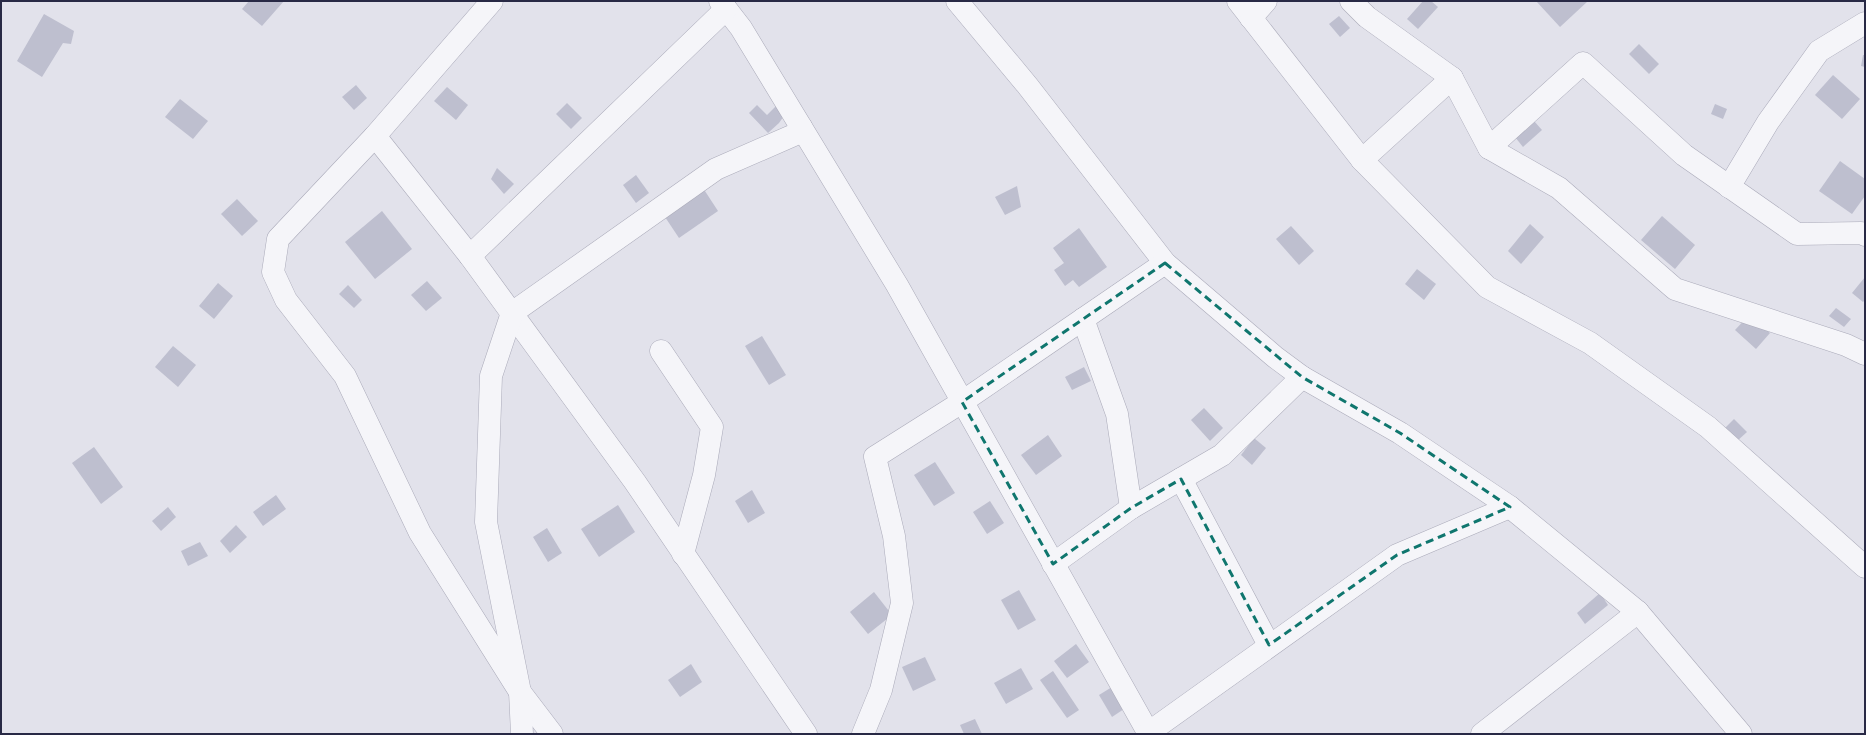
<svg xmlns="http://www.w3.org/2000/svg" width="1866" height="735" viewBox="0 0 1866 735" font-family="'Varela Round',sans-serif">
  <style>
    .building { fill: #bebfcf }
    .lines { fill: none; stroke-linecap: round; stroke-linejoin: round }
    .minor-casing { stroke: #aaaab9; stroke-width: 23 }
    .minor { stroke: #f5f5f9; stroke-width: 22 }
    .marked { fill: none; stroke: #0f766e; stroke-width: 3; stroke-dasharray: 8 5; stroke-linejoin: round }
  </style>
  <rect width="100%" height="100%" fill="#e2e2eb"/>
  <g class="building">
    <polygon points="249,1 284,1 262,26 242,9"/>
    <polygon points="1423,1 1431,1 1438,7 1418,29 1407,19"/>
    <polygon points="1536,1 1588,1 1560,27"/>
    <polygon points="44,14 74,31 71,44 63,43 42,77 17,61"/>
    <polygon points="1339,16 1350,28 1340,37 1329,24"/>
    <polygon points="1639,44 1659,64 1649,74 1629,54"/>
    <polygon points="1863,55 1865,55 1865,67 1861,66"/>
    <polygon points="1833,75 1860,99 1842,119 1815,95"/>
    <polygon points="356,85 367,98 354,110 342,97"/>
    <polygon points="447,87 468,105 456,120 434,101"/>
    <polygon points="180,99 208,121 193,139 165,117"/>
    <polygon points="567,103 582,118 571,129 556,114"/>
    <polygon points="1715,104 1727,109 1723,119 1711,114"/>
    <polygon points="757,105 767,115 777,105 786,113 779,123 768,133 749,113"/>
    <polygon points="1534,121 1542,130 1523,147 1515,137"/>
    <polygon points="1840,161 1865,179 1865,196 1852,214 1819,191"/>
    <polygon points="497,168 514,184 504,194 491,179"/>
    <polygon points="636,175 649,193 636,203 623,185"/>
    <polygon points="701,185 718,211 679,238 661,211"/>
    <polygon points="1017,186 1021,207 1005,215 995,197"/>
    <polygon points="237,199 258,221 242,236 221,214"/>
    <polygon points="382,211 412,249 375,279 345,242"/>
    <polygon points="1662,216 1695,245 1675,269 1641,240"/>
    <polygon points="1530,224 1544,237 1521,264 1508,251"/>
    <polygon points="1291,226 1314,251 1299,265 1276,239"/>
    <polygon points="1079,228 1107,267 1079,287 1073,280 1065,286 1054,270 1064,263 1053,248"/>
    <polygon points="1417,269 1436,284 1424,300 1405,284"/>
    <polygon points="1865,277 1865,300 1863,302 1852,293"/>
    <polygon points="427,281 442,298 426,311 411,295"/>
    <polygon points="218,283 233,296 214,319 199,306"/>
    <polygon points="348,285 362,300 354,308 339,294"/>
    <polygon points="1836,308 1851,319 1844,327 1829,316"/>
    <polygon points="1749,315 1770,333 1756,349 1735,330"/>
    <polygon points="762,336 786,375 769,385 745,346"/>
    <polygon points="173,346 196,365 178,387 155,367"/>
    <polygon points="1084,367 1091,381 1072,390 1065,377"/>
    <polygon points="1204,408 1223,428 1210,441 1191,420"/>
    <polygon points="1734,419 1747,432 1736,442 1725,428"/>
    <polygon points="1048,435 1062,456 1036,475 1021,455"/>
    <polygon points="1254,438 1266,448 1252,465 1241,455"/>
    <polygon points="94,447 123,487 101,504 72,463"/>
    <polygon points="935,462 955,493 934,506 914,475"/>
    <polygon points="752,490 765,513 748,523 735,501"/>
    <polygon points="276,495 286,509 263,526 253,512"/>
    <polygon points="990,501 1004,523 987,534 973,512"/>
    <polygon points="618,505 635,532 599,557 581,529"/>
    <polygon points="168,507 176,517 161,531 152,521"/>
    <polygon points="236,525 247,537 230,553 220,541"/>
    <polygon points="547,528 562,553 548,562 533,537"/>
    <polygon points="200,542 208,556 188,566 181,551"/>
    <polygon points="1019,590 1036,620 1018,630 1001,600"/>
    <polygon points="874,592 892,615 868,634 850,612"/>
    <polygon points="1600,593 1608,605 1585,624 1577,613"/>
    <polygon points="1076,644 1089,662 1067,678 1054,661"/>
    <polygon points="925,657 936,680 913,691 902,667"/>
    <polygon points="691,664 702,682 680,697 668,680"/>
    <polygon points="1021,668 1033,689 1006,704 994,683"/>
    <polygon points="1053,671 1079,710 1067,718 1040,680"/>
    <polygon points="1112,687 1124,709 1112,717 1099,695"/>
    <polygon points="975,719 982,734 964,734 960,725"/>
  </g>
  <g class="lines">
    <defs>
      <g id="minor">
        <polyline points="492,1 375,136 278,239 273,272 286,300 345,376 420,533 520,692 552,734"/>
        <polyline points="720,1 741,28 897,285 1149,734"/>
        <polyline points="957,1 1027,85 1165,263 1275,357 1302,377 1400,433 1510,507 1638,612 1741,734"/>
        <polyline points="1238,1 1362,160 1487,287 1590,343 1708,427 1865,567"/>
        <polyline points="1351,1 1367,17 1452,78 1489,148 1559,188 1675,289 1846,345 1865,354"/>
        <polyline points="1251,18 1266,1"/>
        <polyline points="375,136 470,256 635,482 806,734"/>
        <polyline points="1489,148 1583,63 1684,155 1797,234 1861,233 1865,235"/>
        <polyline points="1362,160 1452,78"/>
        <polyline points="1729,187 1768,122 1819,51 1865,23"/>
        <polyline points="470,256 726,9"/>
        <polyline points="1083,319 1117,414 1131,508"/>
        <polyline points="661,351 712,427 704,475 683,554"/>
        <polyline points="1181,479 1269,645"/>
        <polyline points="1053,564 1131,508 1222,455 1302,377"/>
        <polyline points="1148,733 1397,555 1510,507"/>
        <polyline points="522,734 520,692 486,522 491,376 512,313 716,169 794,135 801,127"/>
        <polyline points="863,734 881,690 902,603 894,536 875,457 962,402 1165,263"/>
        <polyline points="1482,734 1638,612"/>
      </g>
    </defs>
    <use href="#minor" class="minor-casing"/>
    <use href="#minor" class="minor"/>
  </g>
  <path class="marked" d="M1165,263L1302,377L1400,433L1510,507L1397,555L1269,645L1181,479L1131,508L1053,564L962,402Z"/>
  <rect width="1866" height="735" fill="none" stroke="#282945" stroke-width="4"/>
</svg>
